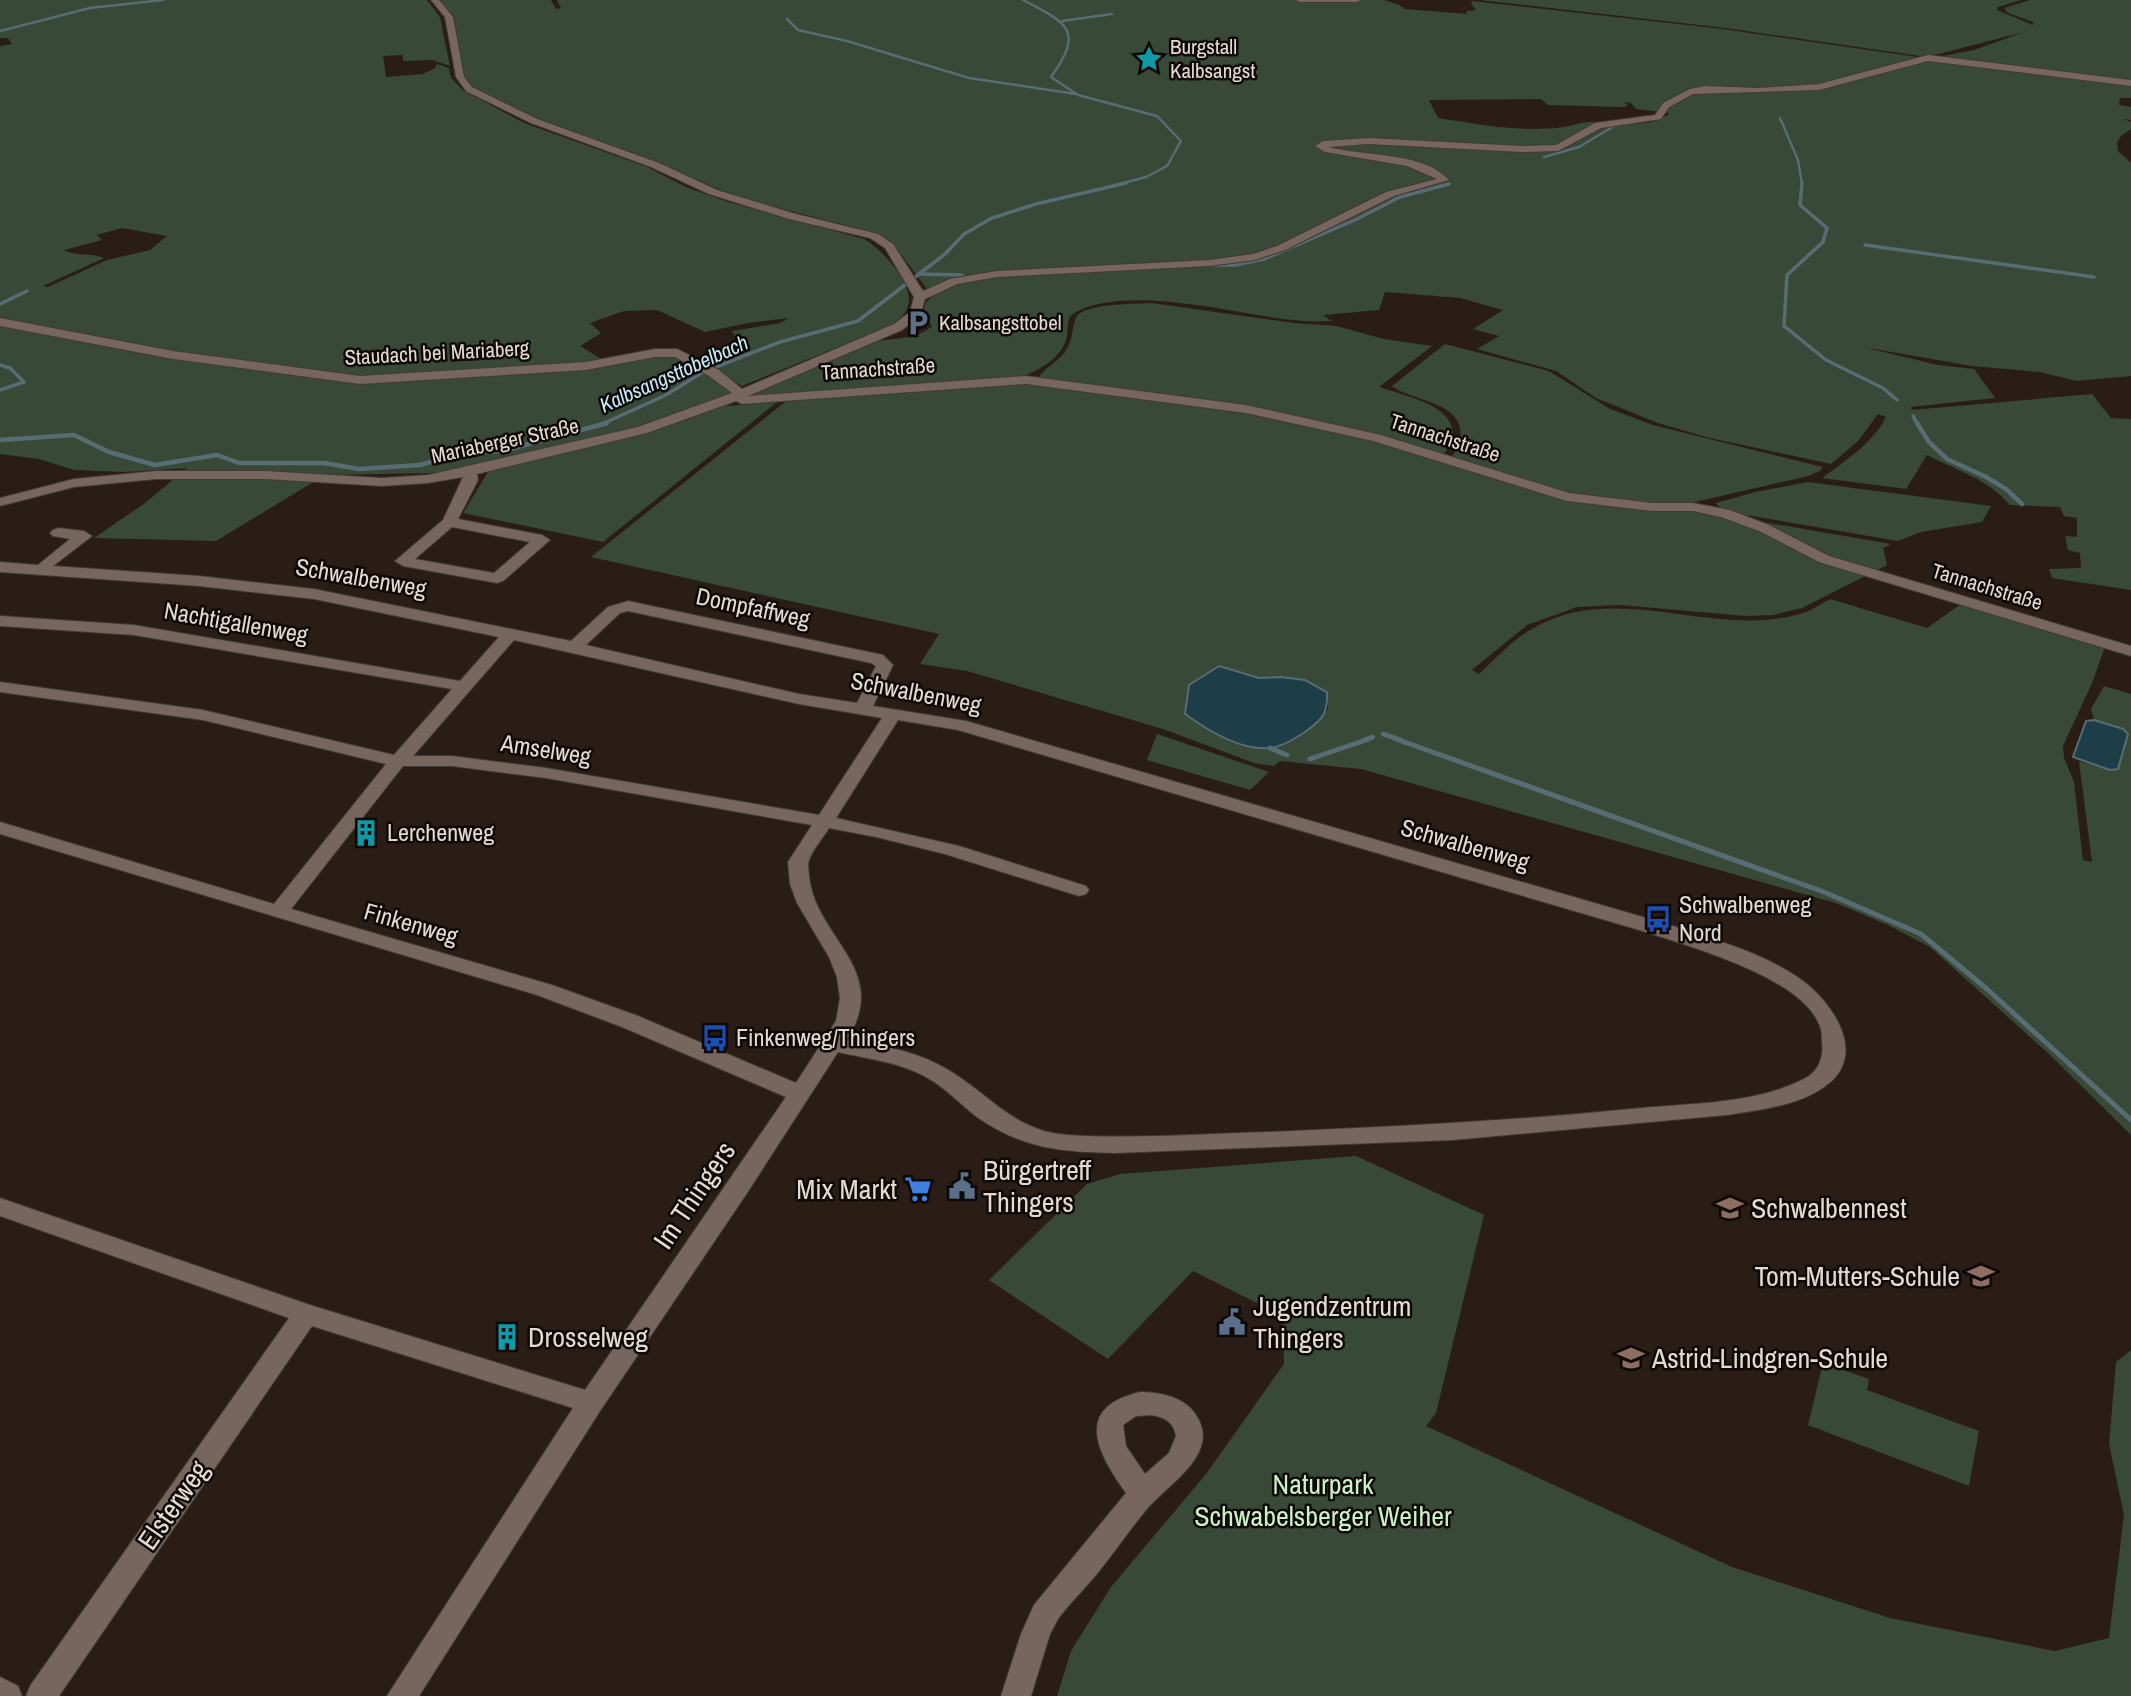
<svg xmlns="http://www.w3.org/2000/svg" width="2131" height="1696" viewBox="0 0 2131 1696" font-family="'Archivo Narrow',sans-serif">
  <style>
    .green { fill: #384937; fill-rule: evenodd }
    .water { fill: #1d3d49; stroke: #586c73; stroke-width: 2 }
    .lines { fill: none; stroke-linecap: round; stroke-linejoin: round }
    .stream-far3 { stroke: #586c73; stroke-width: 2.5 }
    .stream-far2 { stroke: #586c73; stroke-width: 3.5 }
    .stream-far1 { stroke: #586c73; stroke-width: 4.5 }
    .stream { stroke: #586c73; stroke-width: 5 }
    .street-casing { stroke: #443a35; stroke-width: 2 }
    .street { fill: #76665d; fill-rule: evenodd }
    .labels { text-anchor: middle; stroke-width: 5; stroke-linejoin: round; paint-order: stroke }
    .far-poi-label { font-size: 21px; fill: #e3dad5; stroke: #0e0906; text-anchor: start }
    .far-street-label { font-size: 21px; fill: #e3dad5; stroke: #0e0906 }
    .far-water-label { font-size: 21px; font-style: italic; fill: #c6ebfb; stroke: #0e0906 }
    .street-label { font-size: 24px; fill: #e3dad5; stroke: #0e0906 }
    .poi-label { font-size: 24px; fill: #e3dad5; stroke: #0e0906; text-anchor: start }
    .near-poi-label { font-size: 28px; fill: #e3dad5; stroke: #0e0906; text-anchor: start }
    .near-street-label { font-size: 28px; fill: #e3dad5; stroke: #0e0906 }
    .near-park-label { font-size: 28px; fill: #c9f2c5; stroke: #0e0906 }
  </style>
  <rect width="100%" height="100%" fill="#2a1d16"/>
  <g class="green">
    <path d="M0,0H427L440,17L450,66L432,60L403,61V55L383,56L386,77L423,74L435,68L437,64L449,68L451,78L463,90L524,123L647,167L686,187L725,201L864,239C882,249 915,285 908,306C905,316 897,321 889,326L742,386L704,363L740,347L732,331L780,323L789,318L748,323L705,332L657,310L624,311L590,323L601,333L580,346L603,360L585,364L360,378L170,352L0,320V46L12,44L8,38H0ZM122,228L167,236L150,250L107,260L48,287L43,286L104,258C90,252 76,257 64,250L102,240L97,235Z"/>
    <path d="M439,0H551L556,9L561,8L557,0H1384L1399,5L1405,9L1467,14L1466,11L1476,10L1471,4L1472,1L1723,29L1925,58L1827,85L1766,92L1820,88L1929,59L2131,84V98H2120L2119,105L2131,107V120L2123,119L2131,122V129L2121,136L2117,142L2118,151L2131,163V376L2077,381L2040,372L1972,366L1863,347L1938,365L1974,369L1995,398L1911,407L1912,410L2092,394L2111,418L2131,419V590L2052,578L2049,569L2081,568L2080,553L2068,550L2065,536L2077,537V518L2064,516L2060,507L2010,505C1987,478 1957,471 1927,455L1906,489L1822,478C1845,461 1873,443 1886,417L1878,414L1858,441L1831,464L1710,438L1658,423L1596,398L1556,371L1477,349L1499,336L1473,329L1503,310L1460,298L1385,292L1379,310L1323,315L1331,321C1318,321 1305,322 1293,320C1235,314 1129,284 1076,312C1064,318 1070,329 1066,340C1059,360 1040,369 1022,377L750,396L869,343C890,337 916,341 932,326L923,312L926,302L940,290L970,279L1146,265C1124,264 1103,267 1081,268C1027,271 979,269 927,289L891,241L864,230L737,197L660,164L539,119L473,88L463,77L454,17ZM1541,99L1548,105L1623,107L1628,106L1624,102L1631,103L1636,109L1670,113C1648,131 1615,120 1590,122C1581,122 1572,126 1563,127C1522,133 1478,124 1438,118L1429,100Z"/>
    <polygon points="1479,0 2021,0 1998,7 1997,10 2033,25 2033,22 2008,13 2004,8 2030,0 2131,0 2131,82 1932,58 1974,50 2024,32 1927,57 1725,28"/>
    <path d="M1152,303L1294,323L1336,326L1384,339L1432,346L1379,387C1410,397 1479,411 1442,456L1314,421L1038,379C1044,368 1057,362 1065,352C1074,340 1072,323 1077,316C1087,303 1137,304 1152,303Z"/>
    <polygon points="0,324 169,356 358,382 586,367 664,354 686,359 738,393 728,406 777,402 603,542 463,513 488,472 325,475 216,541 94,538 145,503 187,468 125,472 74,470 39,459 0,454"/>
    <path d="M1445,344L1549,371L1610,409L1653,425L1823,467L1820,471L1808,476L1695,502L1650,504L1567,495L1451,461C1452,454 1456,452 1458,446C1474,402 1412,402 1392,386Z"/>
    <path d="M1024,383L1244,411L1373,440L1462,469L1565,499L1694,509L1740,519L1821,560L1865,576L1802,608L1773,615L1746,616L1620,605L1577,607L1527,625L1472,670L1479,674C1496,659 1512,640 1532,629C1617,578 1718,642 1806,612C1814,609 1822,603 1830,599L1927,628L1961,604L2105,647L2092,683L2063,746L2064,758L2074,782L2083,860L2092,862L2079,761L2110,770L2123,729L2094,720L2091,709L2104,686L2131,694V1135L2048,1053L1930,947L1888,925L1836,903L1361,769L1280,761L1274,766L1254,763L1163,729L967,671L920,664L939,634L591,557L790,398ZM1219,666L1259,678L1281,677L1327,692L1328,709L1319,722Z"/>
    <polygon points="1808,482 1991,506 1982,522 1921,532 1898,541 1740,514 1721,509 1716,503 1755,492"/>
    <polygon points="1757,521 1891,544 1883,548 1887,565 1871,573 1828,558"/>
    <polygon points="1157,734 1269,772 1250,790 1147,760"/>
    <polygon points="1356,1156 1484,1215 1436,1413 1426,1426 1732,1567 1890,1618 2055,1651 2109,1638 2124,1515 2109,1444 2116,1362 2131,1350 2131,1696 1057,1696 1071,1651 1111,1587 1206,1474 1284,1364 1283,1316 1193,1271 1108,1359 989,1280 1087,1184 1120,1174"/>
    <polygon points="1823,1363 1869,1379 1867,1390 1979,1431 1969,1486 1808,1425"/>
  </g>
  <g class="water">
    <path d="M1219,666L1259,678L1281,677L1305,680L1327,692C1328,714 1323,719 1305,732C1296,738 1282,747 1270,748C1241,751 1207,730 1185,714L1189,685Z"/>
    <polygon points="2094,720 2123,729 2128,734 2118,769 2110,770 2073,757 2086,721"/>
  </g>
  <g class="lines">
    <g class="stream-far3">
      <path d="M1023,0C1067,23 1085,30 1051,77L1078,95L1157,116L1181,141L1167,166L1146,177L1120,184"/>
      <polyline points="787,19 798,30 847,41 969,78 1076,94"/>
      <polyline points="1062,21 1112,14"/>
      <polyline points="0,31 90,8 163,0"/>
      <polyline points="1780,118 1798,160 1802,184"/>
      <polyline points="1544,157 1579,147 1614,126"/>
    </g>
    <g class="stream-far2">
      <polyline points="1802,183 1800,205 1827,228 1823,242 1787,275 1784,326 1826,360 1883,388 1897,400"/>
      <polyline points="1865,245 2094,277"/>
      <polyline points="1209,265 1235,265 1264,259 1357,219 1400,197 1449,184"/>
      <polyline points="919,274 962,275"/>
      <polyline points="0,304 27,291"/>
      <polyline points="0,365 10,368 24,382 0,390"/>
      <polyline points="1913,416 1918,425"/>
      <polyline points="600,425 666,395 703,372 780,342 858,321 945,254 964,234 992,218 1036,204 1126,183"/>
    </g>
    <g class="stream-far1">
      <polyline points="1917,423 1929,442 1947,459 1986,477 2006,489 2022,504"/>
      <polyline points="0,440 74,435 109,452 155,465 217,455 239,463 324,463 359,469 420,465 462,453 503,451 607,423"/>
      <polyline points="1383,734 1401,740"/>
      <polyline points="1364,740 1373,737"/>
    </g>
    <g class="stream">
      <polyline points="1396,739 1824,892 1921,934 1987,989 2131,1120"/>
      <polyline points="1270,748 1287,755"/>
      <polyline points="1310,759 1369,739"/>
    </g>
    <defs>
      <g id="street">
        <path d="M431,0H439L453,17L464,77L472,87L537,119L659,163L717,190L796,214L878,234L893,244L923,291L950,279L997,271L1209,260L1253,254L1277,246L1386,192L1437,179L1407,166L1325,152L1315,146L1323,141L1369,138L1522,146L1556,145L1595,123L1655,115L1663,103L1690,89L1705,86L1758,88L1819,84L1928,55L2131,80V86L1928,61L1819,90L1693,94L1669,107L1661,119L1601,128L1558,151L1522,152L1369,144L1329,147C1364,157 1423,151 1449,180L1394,196L1285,250L1255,260L1209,266L997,277L957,284L925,299L920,316L902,330L748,396L1026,376L1246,405L1381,435L1569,493L1652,503H1693L1730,510L1769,525L1829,556L2131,646V656L1819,562L1759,531L1721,517L1693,511H1652L1567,501L1373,441L1246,413L1026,384L742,404L736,401L647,433L477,474L478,480L458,519L542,535L550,540L503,581L497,583L403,566L395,561L443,520L463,477L428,483L382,486L265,479H156L74,487L0,506V498L74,479L156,471H265L382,478L428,475L638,427L732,393L709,376L675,357H655L586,370L360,384L173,359L0,326V318L173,351L360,376L586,362L655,349H677L719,370L742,389L894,324L910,312L914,297L885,248L870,238L789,219L709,194L651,167L531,123L466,91L456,77L445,17ZM452,527L530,542L494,573L415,559Z"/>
        <polygon points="1296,0 1361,0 1357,2 1300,2"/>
        <path d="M58,528L84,531L92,536L53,566L199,576L314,589L571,641L608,607L628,601L883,655L893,665L873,706L966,721L1660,922C1708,938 1762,951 1803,981C1834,1004 1869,1057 1824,1087C1798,1106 1758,1110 1727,1115L1453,1140L1115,1153C1061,1152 1023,1149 977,1117C960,1104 945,1087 926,1077C899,1062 868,1059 838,1052L747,1193L600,1411L419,1696H387L573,1408L312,1326L59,1696H26L30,1686L289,1318L0,1216V1198L310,1305L585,1390L786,1097L622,1027L537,995L0,834V822L274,904L386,764L203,720L0,692V682L203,710L394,755L452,689L134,635L0,626V616L134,625L460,681L499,637L314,599L199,586L0,572V562L38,565L70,539L53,536L50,533L53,530ZM628,611L871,663L876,666L857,703L799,694L586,645L620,613ZM514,640L799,704L882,718L819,815L546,768L452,756H413ZM898,720L958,730L1646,932C1691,947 1800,977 1819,1024C1822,1029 1822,1037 1822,1043C1824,1058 1818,1072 1804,1079C1753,1105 1687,1103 1631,1109C1511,1121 1390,1127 1268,1132C1202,1134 1134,1139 1067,1135C1012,1131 987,1091 943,1067C914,1050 879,1046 847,1039C892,970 815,938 809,876C809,871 807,865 809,860C813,849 823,838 829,828L876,837L945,854L1079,896L1086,894L1089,890L1086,886L959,846L836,818ZM403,766H452L546,778L812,825L788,862L790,884L797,903L829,957L837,977L840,998L836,1021L796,1083L638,1016L552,985L291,909Z"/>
        <path d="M1140,1392C1158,1392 1181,1396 1193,1411C1226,1452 1167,1484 1146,1510C1130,1529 1116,1550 1100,1570C1087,1587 1071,1601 1058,1619L1050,1634L1031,1696H1001L1021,1634L1034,1605L1126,1493C1097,1452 1073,1408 1140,1392ZM1151,1415C1164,1417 1174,1422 1176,1436L1169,1453L1145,1474L1126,1446L1123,1425L1136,1416Z"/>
        <polygon points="0,1677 18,1686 22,1696 0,1696"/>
      </g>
    </defs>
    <use href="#street" class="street-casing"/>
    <use href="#street" class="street"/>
  </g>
  <defs>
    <symbol id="sight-bare" viewBox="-9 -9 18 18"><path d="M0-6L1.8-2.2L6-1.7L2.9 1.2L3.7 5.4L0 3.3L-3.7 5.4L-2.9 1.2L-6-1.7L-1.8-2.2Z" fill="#0f9aa8" stroke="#0e0906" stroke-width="2.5" paint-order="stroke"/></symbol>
    <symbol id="parking-bare" viewBox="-9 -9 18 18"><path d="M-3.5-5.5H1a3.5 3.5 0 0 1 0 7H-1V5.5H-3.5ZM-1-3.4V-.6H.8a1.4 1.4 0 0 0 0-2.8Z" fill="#5c6f8a" stroke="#0e0906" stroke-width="2.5" paint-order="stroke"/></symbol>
    <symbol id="building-bare" viewBox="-9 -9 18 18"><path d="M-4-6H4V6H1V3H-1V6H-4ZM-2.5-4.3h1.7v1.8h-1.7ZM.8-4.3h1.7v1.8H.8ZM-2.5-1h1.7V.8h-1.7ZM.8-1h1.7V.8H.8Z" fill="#0f9aa8" stroke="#0e0906" stroke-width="2.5" paint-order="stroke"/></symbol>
    <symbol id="bus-bare" viewBox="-9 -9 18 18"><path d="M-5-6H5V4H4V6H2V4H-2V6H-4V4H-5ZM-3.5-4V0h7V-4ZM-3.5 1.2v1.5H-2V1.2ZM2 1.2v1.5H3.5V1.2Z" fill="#1a4fb4" stroke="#0e0906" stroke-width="2.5" paint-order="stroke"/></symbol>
    <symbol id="civic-bare" viewBox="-9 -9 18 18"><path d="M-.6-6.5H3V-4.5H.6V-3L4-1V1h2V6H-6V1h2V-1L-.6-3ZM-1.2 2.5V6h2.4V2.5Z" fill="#5c6f8a" stroke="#0e0906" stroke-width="2.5" paint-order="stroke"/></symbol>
    <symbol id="supermarket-bare" viewBox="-9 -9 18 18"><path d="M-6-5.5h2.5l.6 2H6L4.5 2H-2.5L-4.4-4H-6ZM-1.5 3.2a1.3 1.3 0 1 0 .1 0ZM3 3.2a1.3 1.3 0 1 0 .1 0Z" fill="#3f7fe0" stroke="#0e0906" stroke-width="2.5" paint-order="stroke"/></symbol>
    <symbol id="school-bare" viewBox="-9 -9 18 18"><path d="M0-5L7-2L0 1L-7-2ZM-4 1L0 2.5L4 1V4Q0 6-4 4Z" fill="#8d6e63" stroke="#0e0906" stroke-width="2.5" paint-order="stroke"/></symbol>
  </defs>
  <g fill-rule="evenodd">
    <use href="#sight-bare" x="1130" y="40" width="38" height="38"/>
    <use href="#parking-bare" x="899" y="304" width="38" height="38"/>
    <use href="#building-bare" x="347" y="814" width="38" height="38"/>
    <use href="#bus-bare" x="1639" y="900" width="38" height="38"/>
    <use href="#bus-bare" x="696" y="1019" width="38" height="38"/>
    <use href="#civic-bare" x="943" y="1167" width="38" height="38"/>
    <use href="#supermarket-bare" x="899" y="1170" width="38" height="38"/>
    <use href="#school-bare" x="1711" y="1189" width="38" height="38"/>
    <use href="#school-bare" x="1962" y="1257" width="38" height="38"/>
    <use href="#civic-bare" x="1213" y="1303" width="38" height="38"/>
    <use href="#building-bare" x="488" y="1318" width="38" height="38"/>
    <use href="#school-bare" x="1612" y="1339" width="38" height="38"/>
  </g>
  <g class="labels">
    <g class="far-poi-label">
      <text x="1170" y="54">Burgstall<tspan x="1170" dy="24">Kalbsangst</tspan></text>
      <text x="939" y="330">Kalbsangsttobel</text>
    </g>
    <g class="far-street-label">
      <text transform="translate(437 353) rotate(-3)" y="7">Staudach bei Mariaberg</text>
      <text transform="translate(878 369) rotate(-4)" y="7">Tannachstraße</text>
      <text transform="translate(1445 438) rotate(18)" y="7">Tannachstraße</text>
      <text transform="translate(505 441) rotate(-12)" y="7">Mariaberger Straße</text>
      <text transform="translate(1987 587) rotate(17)" y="7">Tannachstraße</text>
    </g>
    <g class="far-water-label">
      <text transform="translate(674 374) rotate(-24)" y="7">Kalbsangsttobelbach</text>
    </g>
    <g class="street-label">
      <text transform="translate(361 578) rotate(10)" y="8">Schwalbenweg</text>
      <text transform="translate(753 608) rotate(12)" y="8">Dompfaffweg</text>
      <text transform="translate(236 623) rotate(10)" y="8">Nachtigallenweg</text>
      <text transform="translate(916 693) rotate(11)" y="8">Schwalbenweg</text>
      <text transform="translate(546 750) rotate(9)" y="8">Amselweg</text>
      <text transform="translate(1465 845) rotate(16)" y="8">Schwalbenweg</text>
      <text transform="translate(411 924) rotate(16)" y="8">Finkenweg</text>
    </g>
    <g class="poi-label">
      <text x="387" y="841">Lerchenweg</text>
      <text x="1679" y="913">Schwalbenweg<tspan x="1679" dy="28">Nord</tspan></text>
      <text x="736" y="1046">Finkenweg/Thingers</text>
    </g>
    <g class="near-poi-label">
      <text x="983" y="1180">Bürgertreff<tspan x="983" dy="32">Thingers</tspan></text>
      <text x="897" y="1199" text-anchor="end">Mix Markt</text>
      <text x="1751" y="1218">Schwalbennest</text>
      <text x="1960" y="1286" text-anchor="end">Tom-Mutters-Schule</text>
      <text x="1253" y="1316">Jugendzentrum<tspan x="1253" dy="32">Thingers</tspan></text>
      <text x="528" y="1347">Drosselweg</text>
      <text x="1652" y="1368">Astrid-Lindgren-Schule</text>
    </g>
    <g class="near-street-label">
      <text transform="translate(694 1195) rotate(-56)" y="10">Im Thingers</text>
      <text transform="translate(173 1505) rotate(-55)" y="10">Elsterweg</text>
    </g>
    <g class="near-park-label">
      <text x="1323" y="1494">Naturpark<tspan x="1323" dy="32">Schwabelsberger Weiher</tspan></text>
    </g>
  </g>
</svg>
